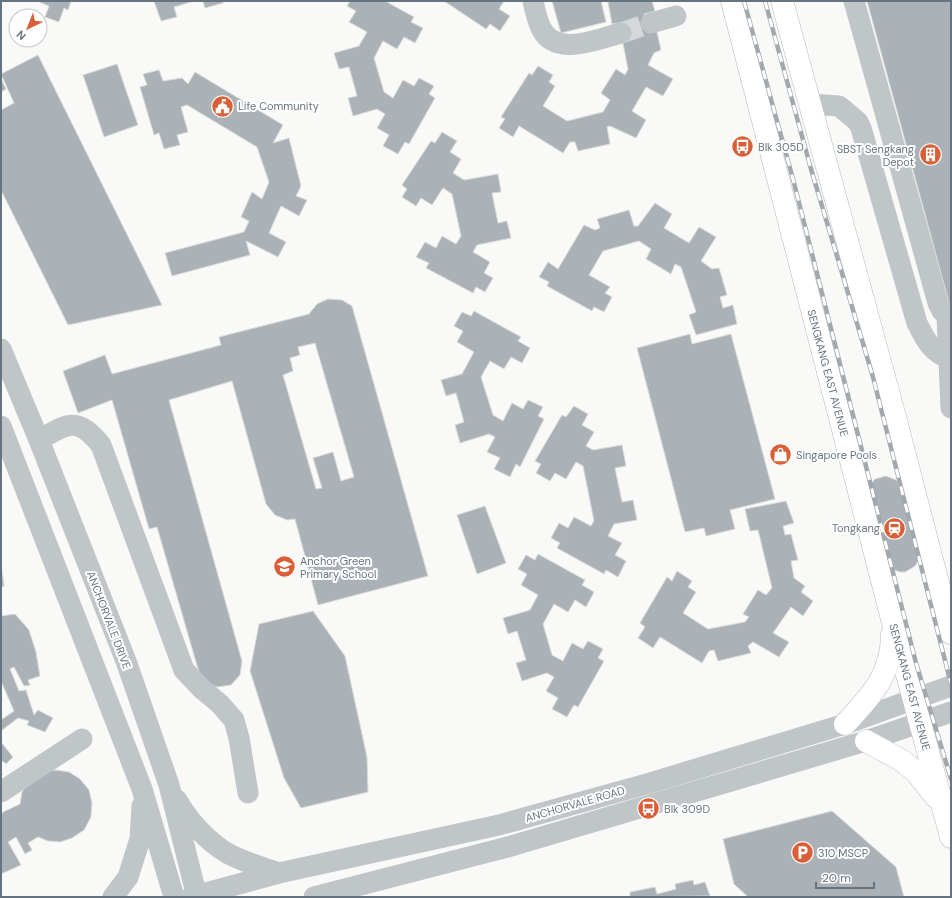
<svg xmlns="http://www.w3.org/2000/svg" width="952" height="898" viewBox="0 0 952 898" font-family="'DM Sans',sans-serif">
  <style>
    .building { fill: #aab2b7; stroke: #dbdbd9; fill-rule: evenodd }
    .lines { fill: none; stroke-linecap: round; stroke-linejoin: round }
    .minor-tunnel { stroke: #d4d8d9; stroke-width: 21; stroke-dasharray: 21 10; stroke-linecap: butt }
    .major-casing { stroke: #b4b9bd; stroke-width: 23 }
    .minor { stroke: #c0c5c8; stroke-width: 21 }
    .major { stroke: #fff; stroke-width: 22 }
    .rail-casing { stroke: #a2a9ae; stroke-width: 4.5 }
    .rail { stroke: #fff; stroke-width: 3; stroke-dasharray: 9; stroke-linecap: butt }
    .minor-bridge { stroke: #c0c5c8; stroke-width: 21 }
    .labels { text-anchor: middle; stroke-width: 4; stroke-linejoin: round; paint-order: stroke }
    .poi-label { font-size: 11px; fill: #667480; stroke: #fff; text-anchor: start }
    .street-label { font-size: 11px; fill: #667480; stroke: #fff }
  </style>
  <rect width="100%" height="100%" fill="#f9f9f7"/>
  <g class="building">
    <polygon points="37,1 71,1 68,10 64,8 59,22 45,17 49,6"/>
    <polygon points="154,1 194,1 174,7 177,17 161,21"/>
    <polygon points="203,1 223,1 223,3 205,8"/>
    <polygon points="350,1 385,1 414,17 411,22 423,28 415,43 404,37 397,49 383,41 374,58 384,92 393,98 403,80 414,86 419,78 434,86 429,94 435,98 409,144 405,142 398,154 383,146 389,135 377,128 385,114 377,109 353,116 348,98 357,96 349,67 339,69 334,53 359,46 367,32 349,22 356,11 347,6"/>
    <polygon points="444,1 504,1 499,9 510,16 500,31 490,24 486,29"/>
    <polygon points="552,1 601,1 606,22 561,33"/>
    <polygon points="614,1 652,1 655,11 644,14 648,25 655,23 661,50 654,53 648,65 673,79 663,96 646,87 632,111 646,120 636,138 610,126 607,127 610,144 578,151 575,142 570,142 563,153 519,126 513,137 499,128 505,119 501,117 529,73 532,75 538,66 553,75 549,82 555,86 543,106 567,121 603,112 610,100 601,93 616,69 625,75 628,69 619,23 612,24 608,2"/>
    <polygon points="867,1 951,1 951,310"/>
    <polygon points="38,55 162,305 68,325 1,190 1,110 14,103 1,74"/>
    <polygon points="117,64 138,125 104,137 83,75"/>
    <polygon points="159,70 163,81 182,78 188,84 195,72 283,125 273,143 289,138 301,186 296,196 307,200 299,216 281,206 269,233 286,242 278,257 246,241 250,255 172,276 165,253 244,232 249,221 241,217 252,192 262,199 269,182 257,147 187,105 181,107 188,132 177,135 180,145 164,149 159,133 154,135 140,87 147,85 143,74"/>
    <polygon points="1,79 6,89 1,92"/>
    <polygon points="442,132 457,141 450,152 461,159 453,173 464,180 498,174 501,192 492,193 498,223 507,221 511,238 477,245 473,252 490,262 484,273 493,278 485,292 476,287 473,293 426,268 429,263 416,257 425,242 436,248 442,236 456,244 461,236 452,194 443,188 432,205 421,198 416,206 402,197 407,189 402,185 431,141 435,143"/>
    <polygon points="655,203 672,214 664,228 689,243 699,227 716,237 701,261 712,269 719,268 727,295 720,297 723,308 733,305 737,324 696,335 689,315 696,312 681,267 675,264 671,274 646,259 651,249 639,241 603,251 589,275 610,287 605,293 612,297 604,312 594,307 592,311 547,286 549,282 539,277 548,262 558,269 584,225 595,230 600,228 597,219 629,210 634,226 638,226"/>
    <path d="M328,299L342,300L352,306L428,576L318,605L295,519L287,520L275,515L266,504L232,381L169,400L242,661L240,675L231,685L217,687L205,682L198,669L157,527L149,529L112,400L78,413L63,371L105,355L112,374L221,345L219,337L309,314L317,304ZM315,343L354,477L341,481L333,452L313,458L322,488L316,489L283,375L293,371L290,358L300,355L298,347Z"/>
    <polygon points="474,311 521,337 518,341 530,348 522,363 511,357 504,369 490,361 481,377 493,415 503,421 512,403 523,409 528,400 543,407 538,416 544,419 520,467 516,464 510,477 494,469 500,458 487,452 495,437 489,434 460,443 455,425 464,422 456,393 446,396 441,380 462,374 474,352 457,342 463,331 454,326 462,312 471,316"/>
    <polygon points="690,334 692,344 731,334 775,499 730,510 735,529 706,536 704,528 685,532 637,348"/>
    <polygon points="574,406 588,414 582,425 594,432 586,446 593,450 622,445 626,466 615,468 622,502 633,500 637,520 614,524 608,536 622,543 615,555 626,561 618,577 606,570 604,574 557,548 560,543 551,538 559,523 568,528 574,517 591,526 594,521 583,466 576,462 566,479 555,473 550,481 536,473 541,464 535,461 562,415 566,417"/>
    <polygon points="886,476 896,480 902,489 919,550 918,561 915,566 905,572 900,572 889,568 868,487 875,479"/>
    <polygon points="786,501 794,523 783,526 785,535 791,534 798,560 791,561 794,578 805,586 801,592 813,601 803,616 791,607 773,633 789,642 779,657 753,642 748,646 751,653 718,661 714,650 709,651 702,663 660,637 653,648 638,638 645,627 640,623 667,577 672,581 677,571 692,581 688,587 696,592 683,613 708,629 745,622 749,617 743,614 758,590 766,595 772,588 758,530 750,531 745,509"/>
    <polygon points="485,506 506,563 477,574 457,515"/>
    <polygon points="538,554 585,580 582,585 594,592 586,607 575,600 568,612 554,604 543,624 552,655 563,661 572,643 583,649 588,641 603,649 598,658 604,661 578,707 574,705 567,717 552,709 558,698 546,691 554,677 547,673 522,681 516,663 526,660 517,631 508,634 503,618 530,610 538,595 521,585 527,574 518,569 526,555 535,560"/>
    <polygon points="1,563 4,586 1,587"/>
    <polygon points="313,611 345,656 367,757 368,792 301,808 284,778 250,671 259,624"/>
    <polygon points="15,614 29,630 36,652 40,676 28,680 30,685 24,686 14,667 10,669 19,691 26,690 34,715 38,710 53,718 45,732 27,725 29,721 18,718 1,731 1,720 14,711 1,681 1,616"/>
    <polygon points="1,742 13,757 6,764 3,761 1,763"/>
    <polygon points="55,770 69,772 80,779 89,790 92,803 91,817 84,830 72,838 60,842 48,841 38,837 28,843 32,850 25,854 16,837 8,842 21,865 1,874 1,813 20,804 22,792 30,780 42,773"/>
    <polygon points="832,811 896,867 904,897 748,897 734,884 723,839"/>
    <polygon points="693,880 694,885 705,882 710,896 630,897 630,892 655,887 657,894 676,889 675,884"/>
  </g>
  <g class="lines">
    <polyline class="minor-tunnel" points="621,33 651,23"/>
    <defs>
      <g id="major">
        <polyline points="732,1 892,619 951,837"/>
        <polyline points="782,1 895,417 951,633"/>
        <path d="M845,724C871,696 892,675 892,634"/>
        <polyline points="866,741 901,760 915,771 936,797"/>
      </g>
    </defs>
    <use href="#major" class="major-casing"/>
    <g class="minor">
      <path d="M533,1C535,10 537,20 541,28C555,58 598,39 621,33"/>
      <polyline points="854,1 938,303 942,311 951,317"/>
      <polyline points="651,23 676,16"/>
      <polyline points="810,104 839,106 844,110"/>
      <polyline points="947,316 951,408"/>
      <polyline points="1,349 39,440 126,661 169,785 197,897"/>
      <polyline points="1,426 142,789 174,897"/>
      <path d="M39,440C68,423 77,416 101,445L184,670L202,689L220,704L234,720L239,738L248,793"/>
      <polyline points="1,792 82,739"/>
      <path d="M177,800C188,820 207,841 227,853C243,862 262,867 279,873"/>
      <polyline points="113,897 128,877 140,839 142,806"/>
      <polyline points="191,897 279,873 499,825 650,783 845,724 951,686"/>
      <polyline points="314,897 508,847 866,741 951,712"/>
    </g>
    <use href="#major" class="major"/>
    <defs>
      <g id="rail">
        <polyline points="744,1 793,179 916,663 951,779"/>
        <polyline points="765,1 811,169 873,377 951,684"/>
      </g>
    </defs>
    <use href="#rail" class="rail-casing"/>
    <use href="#rail" class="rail"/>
    <path class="minor-bridge" d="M844,110L858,122L861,128L917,323C925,339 932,354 951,359"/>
  </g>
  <defs>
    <symbol id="civic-disc" viewBox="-11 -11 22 22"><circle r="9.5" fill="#da5f36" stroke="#fff"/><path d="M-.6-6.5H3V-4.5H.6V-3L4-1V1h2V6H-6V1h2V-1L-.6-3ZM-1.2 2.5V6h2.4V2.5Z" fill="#fff"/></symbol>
    <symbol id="bus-disc" viewBox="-11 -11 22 22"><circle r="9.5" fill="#da5f36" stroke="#fff"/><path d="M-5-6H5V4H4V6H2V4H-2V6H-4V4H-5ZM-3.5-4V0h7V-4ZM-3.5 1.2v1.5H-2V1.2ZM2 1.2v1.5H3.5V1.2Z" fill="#fff"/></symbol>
    <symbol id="building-disc" viewBox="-11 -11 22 22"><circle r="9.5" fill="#da5f36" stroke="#fff"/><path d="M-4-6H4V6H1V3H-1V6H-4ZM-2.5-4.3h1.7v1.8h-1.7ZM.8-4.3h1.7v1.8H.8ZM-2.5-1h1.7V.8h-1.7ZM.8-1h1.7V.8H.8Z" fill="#fff"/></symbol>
    <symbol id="shop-disc" viewBox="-11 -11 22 22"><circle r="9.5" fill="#da5f36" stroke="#fff"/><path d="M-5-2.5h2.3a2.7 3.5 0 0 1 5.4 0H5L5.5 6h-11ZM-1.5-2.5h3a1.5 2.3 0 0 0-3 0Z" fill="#fff"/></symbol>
    <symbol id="station-disc" viewBox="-11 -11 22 22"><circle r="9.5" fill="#da5f36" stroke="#fff"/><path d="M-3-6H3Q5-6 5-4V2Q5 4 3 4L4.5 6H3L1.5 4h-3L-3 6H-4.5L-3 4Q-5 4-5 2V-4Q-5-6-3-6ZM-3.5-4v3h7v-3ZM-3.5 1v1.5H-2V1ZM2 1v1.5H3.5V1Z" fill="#fff"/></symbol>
    <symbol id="school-disc" viewBox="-11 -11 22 22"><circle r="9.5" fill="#da5f36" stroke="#fff"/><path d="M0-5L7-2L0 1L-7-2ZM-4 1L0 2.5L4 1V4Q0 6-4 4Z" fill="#fff"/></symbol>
    <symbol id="parking-disc" viewBox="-11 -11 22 22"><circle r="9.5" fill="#da5f36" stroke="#fff"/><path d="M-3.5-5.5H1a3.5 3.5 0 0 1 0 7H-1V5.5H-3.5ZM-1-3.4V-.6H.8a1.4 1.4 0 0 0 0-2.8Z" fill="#fff"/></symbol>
  </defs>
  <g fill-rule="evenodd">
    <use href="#civic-disc" x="210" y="94" width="25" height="25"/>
    <use href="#bus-disc" x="730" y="134" width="25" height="25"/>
    <use href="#building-disc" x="918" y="142" width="25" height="25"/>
    <use href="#shop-disc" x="768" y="442" width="25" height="25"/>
    <use href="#station-disc" x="882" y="516" width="25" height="25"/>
    <use href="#school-disc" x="272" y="554" width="25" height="25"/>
    <use href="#bus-disc" x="636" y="796" width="25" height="25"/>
    <use href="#parking-disc" x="790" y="840" width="25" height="25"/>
  </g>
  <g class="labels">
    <g class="poi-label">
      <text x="238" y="110">Life Community</text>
      <text x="758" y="151">Blk 305D</text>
      <text x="914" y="153" text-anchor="end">SBST Sengkang<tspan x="914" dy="13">Depot</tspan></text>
      <text x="796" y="459">Singapore Pools</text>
      <text x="880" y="532" text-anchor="end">Tongkang</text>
      <text x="300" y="565">Anchor Green<tspan x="300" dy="13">Primary School</tspan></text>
      <text x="664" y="813">Blk 309D</text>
      <text x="818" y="857">310 MSCP</text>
    </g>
    <g class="street-label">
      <text transform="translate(828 373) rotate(75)" y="4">SENGKANG EAST AVENUE</text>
      <text transform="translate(109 620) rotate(69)" y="4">ANCHORVALE DRIVE</text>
      <text transform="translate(910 687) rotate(75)" y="4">SENGKANG EAST AVENUE</text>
      <text transform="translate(575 804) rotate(-16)" y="4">ANCHORVALE ROAD</text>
    </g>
  </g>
  <rect width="952" height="898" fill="none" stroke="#667480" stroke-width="4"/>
  <g transform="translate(28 28) rotate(223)"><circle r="19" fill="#ffffff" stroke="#c2c7cc"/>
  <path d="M0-3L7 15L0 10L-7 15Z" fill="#da5f36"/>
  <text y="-6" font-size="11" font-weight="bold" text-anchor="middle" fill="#667480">N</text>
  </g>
  <path d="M816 882v6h58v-6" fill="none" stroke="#667480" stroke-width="2"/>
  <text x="822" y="882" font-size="12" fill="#667480" stroke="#ffffff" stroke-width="3" paint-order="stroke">20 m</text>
</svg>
